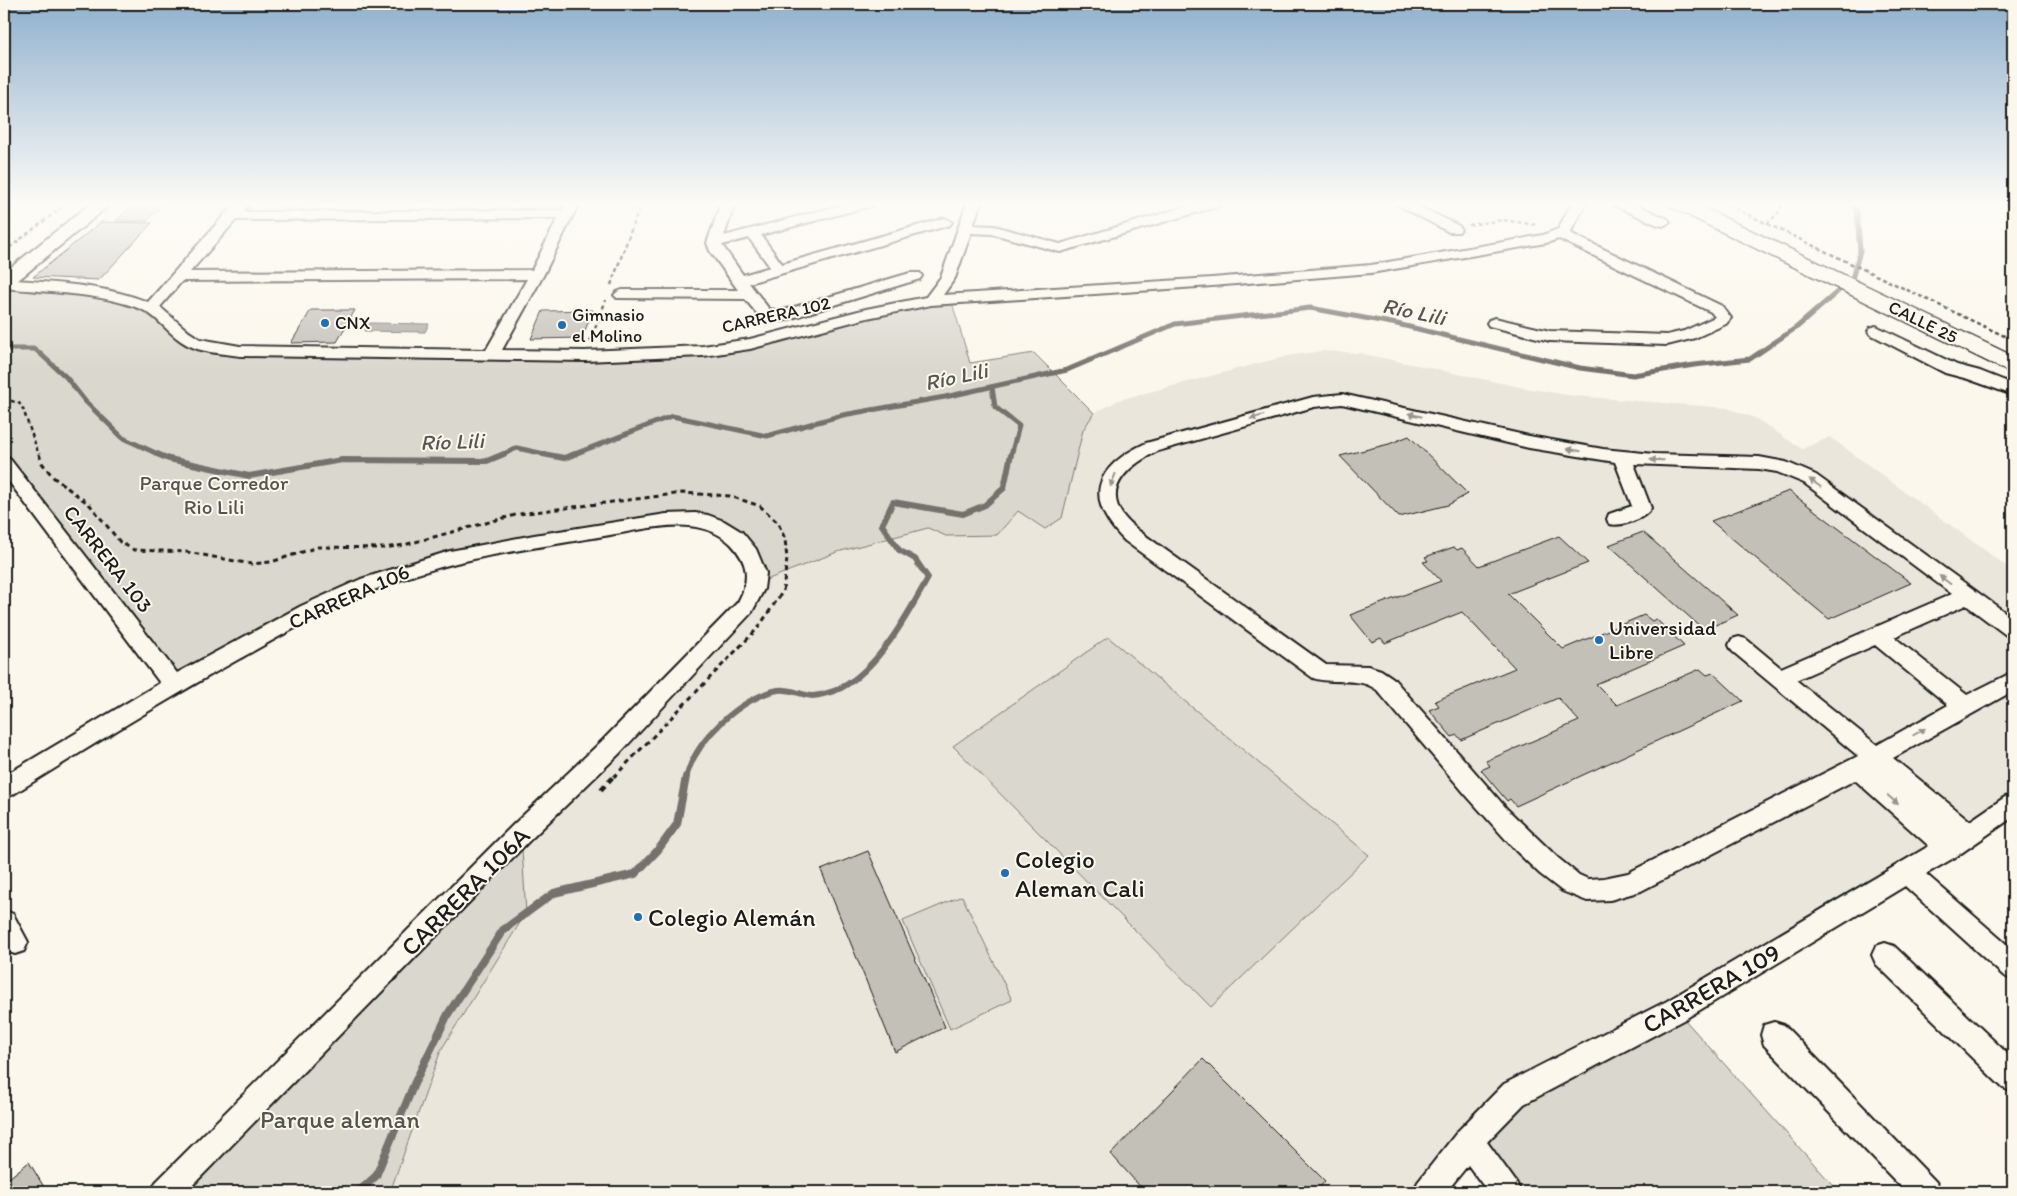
<svg xmlns="http://www.w3.org/2000/svg" width="2017" height="1196" viewBox="0 0 2017 1196" font-family="Itim,sans-serif">
  <style>
    .built { fill: #eae6dc }
    .green { fill: #dad7ce; stroke: #7b7a75 }
    .water { fill: #afaca5; stroke: #74726e }
    .lines { fill: none; stroke-linecap: round; stroke-linejoin: round }
    .stream-far2 { stroke: #74726e; stroke-width: 5 }
    .stream-far1 { stroke: #74726e; stroke-width: 6 }
    .stream { stroke: #74726e; stroke-width: 8 }
    .building { fill: #c3c0b8; stroke: #1c1c1c }
    .minor-casing { stroke: #1c1c1c; stroke-width: 4 }
    .major-casing { stroke: #1c1c1c; stroke-width: 4 }
    .highway-casing { stroke: #1c1c1c; stroke-width: 3 }
    .path-far2 { stroke: #1c1c1c; stroke-width: 2.5; stroke-dasharray: 4 3; stroke-linecap: butt }
    .path-far1 { stroke: #1c1c1c; stroke-width: 3; stroke-dasharray: 5 4; stroke-linecap: butt }
    .path { stroke: #1c1c1c; stroke-width: 4; stroke-dasharray: 6 5; stroke-linecap: butt }
    .minor { fill: #fbf7ec; fill-rule: evenodd }
    .major { fill: #fbf7ec; fill-rule: evenodd }
    .highway { fill: #fbf7ec; fill-rule: evenodd }
    .oneway { fill: #97948e }
    .poi-dot { fill: #1f6fb2; stroke: #fbf7ec; stroke-width: 2 }
    .labels { text-anchor: middle; stroke-width: 4; stroke-linejoin: round; paint-order: stroke }
    .far-poi-label { font-size: 18px; fill: #1c1c1c; stroke: #fbf7ec; text-anchor: start }
    .far-street-label { font-size: 18px; fill: #1c1c1c; stroke: #fbf7ec }
    .park-label { font-size: 21px; fill: #555451; stroke: #fbf7ec }
    .street-label { font-size: 21px; fill: #1c1c1c; stroke: #fbf7ec }
    .poi-label { font-size: 21px; fill: #1c1c1c; stroke: #fbf7ec; text-anchor: start }
    .water-label { font-size: 22px; font-style: italic; fill: #575653; stroke: #fbf7ec }
    .near-poi-label { font-size: 25px; fill: #1c1c1c; stroke: #fbf7ec; text-anchor: start }
    .near-street-label { font-size: 25px; fill: #1c1c1c; stroke: #fbf7ec }
    .near-park-label { font-size: 25px; fill: #555451; stroke: #fbf7ec }
  </style>
  <rect width="100%" height="100%" fill="#fbf7ec"/>
  <filter id="ink" filterUnits="userSpaceOnUse"><feTurbulence type="fractalNoise" baseFrequency=".02" numOctaves="2"/><feDisplacementMap in="SourceGraphic" scale="10" xChannelSelector="R" yChannelSelector="G"/><feConvolveMatrix kernelMatrix="1 2 1 2 8 2 1 2 1" color-interpolation-filters="sRGB"/></filter>
  <g filter="url(#ink)">
    <polygon class="built" points="1322,351 1359,353 1524,388 1575,396 1727,408 1755,418 1802,449 1830,437 2013,571 2013,804 1969,835 1468,1140 1428,1192 390,1192 441,1050 526,913 521,833 756,584 837,552 928,528 946,536 1018,511 1045,529 1083,430 1094,413 1119,400 1287,356"/>
    <g class="green">
      <polygon points="4,284 82,290 151,308 190,339 240,351 703,351 951,299 970,363 1034,353 1094,413 1083,430 1062,518 1045,529 1018,511 997,535 946,536 928,528 837,552 756,584 745,546 688,520 424,564 174,685 4,463"/>
      <polygon points="1108,637 1369,855 1211,1007 953,746"/>
      <polygon points="521,833 526,913 441,1050 390,1192 166,1192"/>
      <polygon points="962,896 1012,1000 950,1029 903,921"/>
      <polygon points="1676,1010 1839,1192 1506,1192 1468,1141 1514,1094"/>
    </g>
    <polygon class="water" points="370,323 429,324 425,332 364,331"/>
    <g class="lines">
      <g class="stream-far2">
        <polyline points="4,349 35,349 66,377 85,401 123,438 160,455"/>
        <polyline points="992,387 995,407 1019,426 1011,455"/>
        <polyline points="501,455 517,448 549,455"/>
        <polyline points="572,455 672,416 767,436 843,415 945,397 1067,370 1175,324 1310,308 1397,324 1580,368 1633,375 1694,365 1750,359 1797,327 1852,279 1860,251 1857,211 1851,203"/>
      </g>
      <g class="stream-far1">
        <polyline points="157,454 169,459 249,476 342,460 487,461 504,454"/>
        <polyline points="543,454 564,458 575,454"/>
        <path d="M686,779C694,741 741,697 778,690C789,688 801,695 812,696C819,696 835,691 841,688C879,668 908,614 928,578L915,559L899,550L882,525L893,502L963,514L985,505L1004,488L1011,454"/>
      </g>
      <polyline class="stream" points="358,1192 376,1176 414,1084 448,1014 503,930 554,893 635,874 658,850 677,824 686,777"/>
    </g>
    <g class="building">
      <polygon points="135,203 164,203 147,221 116,221"/>
      <polygon points="281,203 303,203 299,207 277,207"/>
      <polygon points="101,222 152,223 99,280 33,277"/>
      <polygon points="311,310 355,310 337,342 291,343"/>
      <polygon points="593,310 582,338 531,339 543,311"/>
      <polygon points="1409,436 1468,494 1448,505 1399,517 1340,456 1389,444"/>
      <polygon points="1789,491 1911,583 1829,619 1711,521"/>
      <polygon points="1643,532 1738,615 1704,630 1609,545"/>
      <polygon points="1559,536 1588,563 1508,594 1563,649 1644,615 1652,621 1656,619 1684,646 1596,684 1617,705 1700,669 1707,675 1713,673 1743,701 1516,806 1510,799 1507,801 1481,770 1490,766 1486,761 1579,721 1558,698 1461,740 1457,735 1452,737 1429,710 1439,706 1435,701 1515,668 1462,612 1385,643 1381,638 1372,642 1350,615 1441,581 1423,562 1428,561 1425,557 1454,547 1457,550 1462,548 1479,566"/>
      <polygon points="868,851 945,1027 895,1052 821,870"/>
      <polygon points="1203,1059 1325,1181 1316,1192 1145,1192 1111,1154"/>
      <polygon points="29,1162 47,1192 4,1192 4,1182"/>
    </g>
    <g class="lines">
      <defs>
        <g id="minor">
          <path d="M238,203L245,204L247,207L243,212L562,210L565,203H579L544,274L502,350L585,351L703,346L750,339L866,309L926,297L941,277L967,203H981L973,225L994,226L1060,244L1198,203H1221L1219,206L1060,252L993,234L971,233L955,278L943,295L1212,278L1371,265L1543,235L1558,229L1572,203H1586L1570,233L1722,306L1731,318L1726,324L1695,338L1667,345L1550,341L1489,326L1487,323L1489,320L1495,318L1550,331L1667,335L1684,331L1715,317L1711,312L1559,239L1546,243L1371,273L1212,286L931,305L867,318L750,349L703,356L585,361L240,356C221,353 198,353 181,341C167,332 158,317 143,310C99,292 50,293 4,288V279C52,283 102,284 148,302L226,213ZM558,218L532,270L190,272L236,220ZM527,279L486,350L240,346L200,339L189,332L160,307L182,281Z"/>
          <path d="M721,203H735L724,236L849,203H873L871,206L761,235L782,264L945,218L952,222L950,225L749,283L769,309L781,311L910,273H920L922,276L920,279L782,321L759,316L745,299L617,298L614,295L617,292L622,290H738L710,251L707,243ZM749,238L770,267L743,275L722,245Z"/>
          <polygon points="1394,203 1412,203 1459,226 1461,229 1459,232 1449,232"/>
          <polygon points="1613,203 1632,203 1668,219 1670,222 1663,226 1658,225 1615,206"/>
          <polygon points="1876,326 1957,365 1980,371 2013,384 2013,395 1968,379 1945,373 1870,334 1868,331 1870,328"/>
          <path d="M1342,394L1529,436L1603,449L1654,454L1759,457L1786,462L1816,475L2013,618V637L2006,635L1966,605L1894,637L1967,695L2013,672V691L1893,758L1970,821L2005,797L2013,794V817L1957,856L1926,874L2013,950V980L2004,976L1905,886L1685,1019L1524,1104L1487,1142L1516,1182L1521,1192H1488L1468,1165L1446,1192H1413L1418,1182L1458,1131L1504,1084L1667,1001L1929,846L1855,780L1641,891L1610,900L1587,901L1562,891L1540,874L1516,851L1466,795L1377,690C1359,676 1334,685 1313,678L1125,541C1083,499 1094,467 1146,443L1313,397ZM1342,404L1529,448L1615,462L1632,506L1609,514L1607,519L1609,524C1622,527 1645,519 1651,508L1634,464L1759,469L1777,472L1804,483L1952,594L1781,668L1746,639L1739,637L1732,639L1729,645L1732,651L1858,756L1628,873L1604,878L1588,879L1579,875L1558,858L1507,809L1393,678L1381,670L1368,666L1326,665L1139,531C1133,526 1126,520 1122,514C1102,484 1135,462 1158,451L1314,407ZM1875,645L1948,705L1877,745L1796,680Z"/>
          <path d="M4,457L10,459L177,673L301,606L361,579L450,551L534,535L666,514L695,513L708,515L724,521L742,532L756,549L766,573L764,589L752,612L619,754L529,841L186,1192H151L156,1182L513,825L603,740L738,602C750,580 749,563 731,544C698,512 644,530 604,536C536,548 465,556 400,580C343,600 291,630 239,659C162,702 87,748 12,795L4,798V776L160,683L4,475Z"/>
          <polygon points="4,910 13,914 28,942 24,951 15,954 6,951 4,946"/>
          <polygon points="1885,943 1894,946 2013,1059 2013,1092 2003,1088 1876,964 1872,955 1876,946"/>
          <polygon points="1774,1022 1784,1025 1936,1182 1941,1192 1906,1192 1764,1045 1761,1035 1764,1025"/>
        </g>
        <polygon id="major" points="91,203 112,203 11,286 4,288 4,273"/>
        <polygon id="highway" points="1669,203 1694,203 2013,356 2013,372 2005,370 1671,207"/>
      </defs>
      <use href="#minor" class="minor-casing"/>
      <use href="#major" class="major-casing"/>
      <use href="#highway" class="highway-casing"/>
      <g class="path-far2">
        <polyline points="1723,203 2013,340"/>
        <polyline points="1767,224 1778,213 1782,203"/>
        <polyline points="1469,225 1503,220 1537,225"/>
        <polyline points="4,252 67,203"/>
        <polyline points="611,285 641,203"/>
        <polyline points="590,341 606,300"/>
        <polyline points="4,399 19,403 23,409 39,455"/>
      </g>
      <polyline class="path-far1" points="39,454 42,463 53,477 90,505 120,542 134,550 187,552 251,564 271,562 318,547 384,548 404,545 519,514 683,493 730,496 760,506 778,523 785,539 787,559 783,591 758,628 612,779"/>
      <polyline class="path" points="601,790 613,777"/>
      <use href="#minor" class="minor"/>
      <use href="#major" class="major"/>
      <use href="#highway" class="highway"/>
    </g>
    <defs><path id="oneway-solid" d="M-6-.8H1V-3.2L6.5 0L1 3.2V.8H-6Z" transform="scale(1.25)"/></defs>
    <g class="oneway">
      <use href="#oneway-solid" transform="translate(1415 415) rotate(-167)"/>
      <use href="#oneway-solid" transform="translate(1257 417) rotate(164)"/>
      <use href="#oneway-solid" transform="translate(1574 450) rotate(-170)"/>
      <use href="#oneway-solid" transform="translate(1657 460) rotate(-178)"/>
      <use href="#oneway-solid" transform="translate(1113 480) rotate(112)"/>
      <use href="#oneway-solid" transform="translate(1815 483) rotate(-145)"/>
      <use href="#oneway-solid" transform="translate(1945 580) rotate(-143)"/>
      <use href="#oneway-solid" transform="translate(1919 732) rotate(-30)"/>
      <use href="#oneway-solid" transform="translate(1893 800) rotate(41)"/>
    </g>
  </g>
  <linearGradient id="sky" x2="0" y2="1"><stop stop-color="#91b1cd"/><stop offset="0.55" stop-color="#fdfbf6"/><stop offset="1" stop-color="#fdfbf6" stop-opacity="0"/></linearGradient>
  <rect width="2017" height="371" fill="url(#sky)"/>
  <g class="poi-dot">
    <circle cx="325" cy="323" r="5"/>
    <circle cx="562" cy="325" r="5"/>
    <circle cx="1599" cy="640" r="5"/>
    <circle cx="1005" cy="873" r="5"/>
    <circle cx="638" cy="917" r="5"/>
  </g>
  <g class="labels">
    <g class="far-poi-label">
      <text x="572" y="321">Gimnasio<tspan x="572" dy="21">el Molino</tspan></text>
      <text x="335" y="329">CNX</text>
    </g>
    <g class="far-street-label">
      <text transform="translate(776 315) rotate(-13)" y="6">CARRERA 102</text>
      <text transform="translate(1923 322) rotate(26)" y="6">CALLE 25</text>
    </g>
    <g class="park-label">
      <text x="214" y="490">Parque Corredor<tspan x="214" dy="24">Rio Lili</tspan></text>
    </g>
    <g class="street-label">
      <text transform="translate(108 559) rotate(52)" y="7">CARRERA 103</text>
      <text transform="translate(349 597) rotate(-24)" y="7">CARRERA 106</text>
    </g>
    <g class="poi-label">
      <text x="1609" y="635">Universidad<tspan x="1609" dy="24">Libre</tspan></text>
    </g>
    <g class="water-label">
      <text transform="translate(1414 311) rotate(12)" y="8">Río Lili</text>
      <text transform="translate(956 376) rotate(-12)" y="8">Río Lili</text>
      <text transform="translate(452 441) rotate(-2)" y="8">Río Lili</text>
    </g>
    <g class="near-poi-label">
      <text x="1015" y="868">Colegio<tspan x="1015" dy="29">Aleman Cali</tspan></text>
      <text x="648" y="926">Colegio Alemán</text>
    </g>
    <g class="near-street-label">
      <text transform="translate(465 891) rotate(-45)" y="9">CARRERA 106A</text>
      <text transform="translate(1711 988) rotate(-30)" y="9">CARRERA 109</text>
    </g>
    <g class="near-park-label">
      <text x="340" y="1128">Parque aleman</text>
    </g>
  </g>
  <rect width="2017" height="1196" fill="none" stroke="#fbf7ec" stroke-width="20"/>
  <rect x="10" y="10" width="1997" height="1176" fill="none" stroke="#1c1c1c" stroke-width="2" filter="url(#ink)"/>
</svg>
